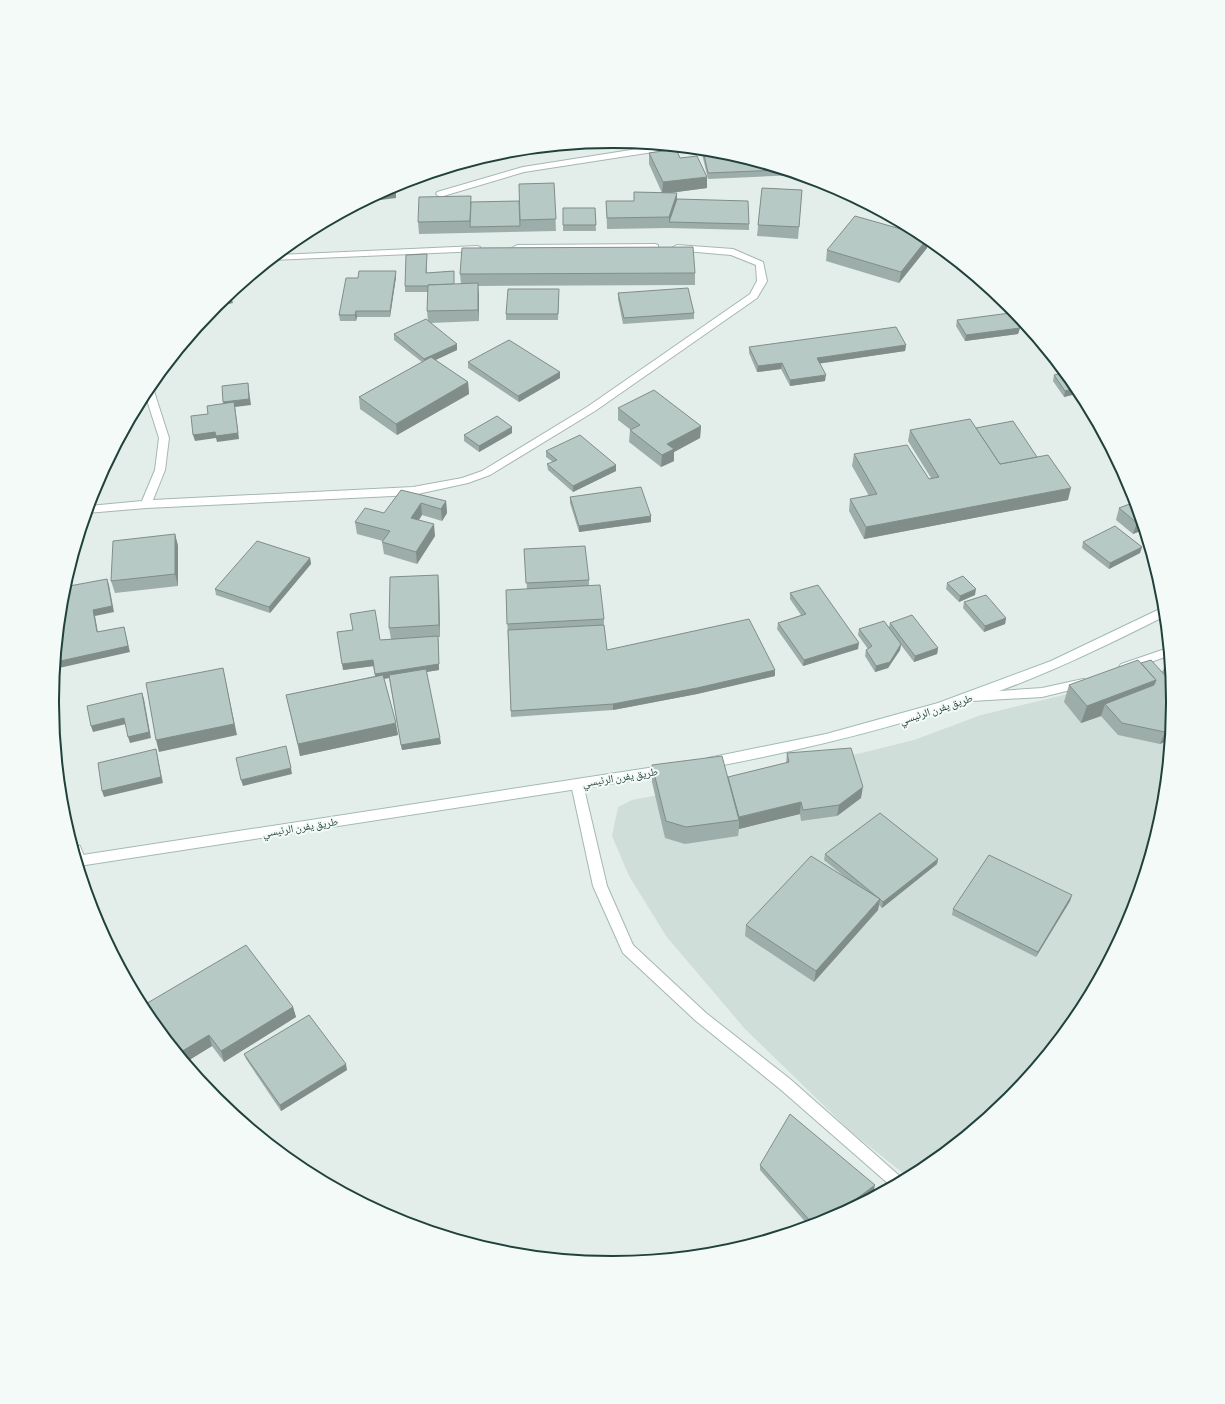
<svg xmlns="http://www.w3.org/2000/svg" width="1225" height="1404" viewBox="0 0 1225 1404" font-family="'Alegreya Sans','Noto Naskh Arabic',sans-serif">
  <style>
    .built { fill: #d0ded9 }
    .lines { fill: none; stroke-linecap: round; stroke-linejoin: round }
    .lane-casing { stroke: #a5b7b2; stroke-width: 2 }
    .street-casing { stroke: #a5b7b2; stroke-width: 2 }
    .secondary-casing { stroke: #a0bbb4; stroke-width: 2 }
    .lane { fill: #fff; fill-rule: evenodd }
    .street { fill: #fff; fill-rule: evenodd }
    .secondary { fill: #fff; fill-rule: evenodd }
    .wall { fill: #9dada9 }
    .shaded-wall { fill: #808d89 }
    .building { fill: #b7c9c4; stroke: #808d89 }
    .labels { text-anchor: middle; stroke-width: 4; stroke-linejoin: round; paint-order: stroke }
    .street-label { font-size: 11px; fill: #20413c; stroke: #f4faf7 }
    .rim { fill: none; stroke: #20413c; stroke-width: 2 }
  </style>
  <rect width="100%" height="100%" fill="#e3eeea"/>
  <polygon class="built" points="1170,669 1173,702 1162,812 1130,917 1078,1014 1009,1098 924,1168 908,1177 850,1131 745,1029 666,936 629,876 612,836 618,807 632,800 804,767 914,740 981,715"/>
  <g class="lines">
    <defs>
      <g id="lane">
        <polygon points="1168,648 1168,656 1125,671 1121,670 1119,667 1121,664"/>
        <polygon points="1083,679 1087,680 1089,683 1087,686 1042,697 972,701 968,700 966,697 968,694 972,693 1042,688"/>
      </g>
      <g id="street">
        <polygon points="656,146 670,147 666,150 524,172 440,197 436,194 437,192 523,167"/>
        <polygon points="655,244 658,245 658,249 517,251 512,248 517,245"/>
        <polygon points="677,245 733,249 763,262 767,281 757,298 595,411 490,475 468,483 413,495 146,508 87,513 89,506 142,501 155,470 159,438 145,394 151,386 153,388 169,438 165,470 153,500 413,487 462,478 482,471 587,407 750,294 757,281 756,265 731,255 674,250 672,248"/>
        <polygon points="477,246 480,247 480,251 272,260 278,255"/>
        <polygon points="577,779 581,781 583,784 607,886 633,945 706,1013 790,1079 903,1179 891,1186 780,1089 696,1021 623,953 593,886 571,784 573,781"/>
        <polygon points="73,845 80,846 86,861 85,865 79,866"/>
      </g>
      <g id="secondary">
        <path d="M1164,607L1165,616C1112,643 1058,669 1002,690C907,725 808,749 708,768L704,766L702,763L704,760L708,758L826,734L938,703L1051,661Z"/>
        <polygon points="668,765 672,767 674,770 672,773 668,775 79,866 76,856"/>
      </g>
    </defs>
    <use href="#lane" class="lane-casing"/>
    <use href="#street" class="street-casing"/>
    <use href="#secondary" class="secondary-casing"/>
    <use href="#lane" class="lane"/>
    <use href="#street" class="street"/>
    <use href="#secondary" class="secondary"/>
  </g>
  <g class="wall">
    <polygon points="701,150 722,152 796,175 708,179"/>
    <polygon points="649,153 680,158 707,188 668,193 677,199 749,224 749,230 669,228 607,229 606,201 634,201 634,192 662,193 649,164"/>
    <polygon points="554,183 556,231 419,234 418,222 471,196 471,202 519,201"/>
    <polygon points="762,188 802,190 798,239 757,236"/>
    <polygon points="563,208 595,208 596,231 563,231"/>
    <polygon points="927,248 899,283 826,261 827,250"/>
    <polygon points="427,260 427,273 454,271 454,284 461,284 460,274 695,273 695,285 478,286 479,321 430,323 457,350 435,360 468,382 469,394 397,435 360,409 359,397 422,362 394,340 394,334 428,321 427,311 428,292 405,292 405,286"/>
    <polygon points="396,277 390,317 357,317 356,321 340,321 339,315 358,278"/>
    <polygon points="618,293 694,313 694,319 623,324 618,299"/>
    <polygon points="559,295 558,320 506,320 506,314"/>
    <polygon points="957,320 1020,328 1018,334 965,341 956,326"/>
    <polygon points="906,345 905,351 820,363 825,381 790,386 781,369 757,372 749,353 749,347"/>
    <polygon points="468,362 560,372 560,378 519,402 468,368"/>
    <polygon points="1054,375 1079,391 1080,393 1064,397 1053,381"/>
    <polygon points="618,408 701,426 700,438 674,452 674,461 661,467 629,442 630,430 631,430 618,420"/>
    <polygon points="976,428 1037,457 1068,500 864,539 849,511 850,499 869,496 852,466 854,454 929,479 931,478 908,441 910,430"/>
    <polygon points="512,433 479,452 464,441 464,435"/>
    <polygon points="546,451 616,465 616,471 573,492 548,470 547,464 553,462 546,457"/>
    <polygon points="401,490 446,501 447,513 442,521 422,515 419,520 435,536 417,564 384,554 382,542 383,541 357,534 355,522 384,513"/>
    <polygon points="570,497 651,522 579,532 570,503"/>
    <polygon points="1135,502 1143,530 1133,534 1116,520 1119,508"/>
    <polygon points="175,534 178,546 178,586 115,593 111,581"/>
    <polygon points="1083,542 1142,547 1140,553 1109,569 1082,548"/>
    <polygon points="524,549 589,580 589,585 604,619 604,625 607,650 775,670 775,676 697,694 613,710 511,717 506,590 527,589"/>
    <polygon points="310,558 311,564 270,613 216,595 215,589"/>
    <polygon points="947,583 975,595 959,602 946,589"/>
    <polygon points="439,586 440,637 438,637 439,670 426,672 441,744 402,750 389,678 384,679 398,735 300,756 286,695 375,676 373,666 343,670 380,640 391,639 389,628"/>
    <polygon points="790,593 858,649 803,666 777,629 778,623 801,615 790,599"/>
    <polygon points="964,602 1006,618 1005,624 984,632 963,608"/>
    <polygon points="890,623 938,648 937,654 914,662 901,645 900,650 888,668 875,672 865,656 866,650 868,649 858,635 859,629 889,627"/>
    <polygon points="1141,663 1162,672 1165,666 1169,664 1173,702 1169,740 1160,744 1118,735 1101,716 1081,723 1064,702 1069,685"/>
    <polygon points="787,753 861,798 837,816 801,821 800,814 739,829 738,836 685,844 665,838 652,782 652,765 728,777 786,763"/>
    <polygon points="825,854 938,859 937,864 882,908 879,905 878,910 814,982 745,936 746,925 845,877 824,860"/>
    <polygon points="1072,895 1070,901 1036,957 952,915 953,909"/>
    <polygon points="144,1005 293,1007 296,1017 224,1062 212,1046 186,1062 148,1015"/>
    <polygon points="244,1054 347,1070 281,1111 246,1059"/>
    <polygon points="760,1165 874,1190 827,1220 808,1225 760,1170"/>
  </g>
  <g class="shaded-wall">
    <polygon points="707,177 707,188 662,194 663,182"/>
    <polygon points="396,192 396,198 365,202 379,194"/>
    <polygon points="677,193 677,205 669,222 669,217"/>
    <polygon points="927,239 928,239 927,248 899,283 901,272"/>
    <polygon points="396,271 396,277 390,317 390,311"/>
    <polygon points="478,283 479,295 479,321 478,310"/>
    <polygon points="231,297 233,303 215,307 225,299"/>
    <polygon points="356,311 357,317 356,321 355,315"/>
    <polygon points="207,317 208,321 203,322"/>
    <polygon points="1020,328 1018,334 965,341 966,335"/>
    <polygon points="457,344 457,350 425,365 424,359"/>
    <polygon points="906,345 905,351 817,364 817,358"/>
    <polygon points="782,363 781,369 757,372 758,366"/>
    <polygon points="560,372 560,378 519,402 518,396"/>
    <polygon points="826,375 825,381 790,386 790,380"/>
    <polygon points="468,382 469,394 397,435 396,424"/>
    <polygon points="248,383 251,405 235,407 239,439 217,442 216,438 195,441 193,435 225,408 223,402"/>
    <polygon points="1076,388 1080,393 1064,397 1065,391"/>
    <polygon points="136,410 138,418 131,419"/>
    <polygon points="701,426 700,438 674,452 674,461 661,467 662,455 667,444"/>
    <polygon points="512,427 512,433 479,452 479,446"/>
    <polygon points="616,465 616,471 573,492 573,486"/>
    <polygon points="1071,488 1068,500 864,539 866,527"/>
    <polygon points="446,501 447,513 442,521 441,509"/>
    <polygon points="421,503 422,515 412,530 411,518"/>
    <polygon points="651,516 651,522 579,532 579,526"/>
    <polygon points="1140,521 1143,530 1133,534 1137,523"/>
    <polygon points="434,524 435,536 417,564 416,552"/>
    <polygon points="175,534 178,546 178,586 175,574"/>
    <polygon points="1142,547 1140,553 1109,569 1110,563"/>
    <polygon points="310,558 311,564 270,613 269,607"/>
    <polygon points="438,575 439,586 440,637 439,625"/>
    <polygon points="107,579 109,585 114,612 95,616 99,638 97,632 93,610"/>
    <polygon points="976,589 975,595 959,602 960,596"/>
    <polygon points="1006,618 1005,624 984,632 985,626"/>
    <polygon points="124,627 130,652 59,668 56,662"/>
    <polygon points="438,636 439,670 376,680 375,674"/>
    <polygon points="859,643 858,649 803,666 804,660"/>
    <polygon points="901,644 900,650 888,668 875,672 876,666"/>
    <polygon points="938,648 937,654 914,662 915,656"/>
    <polygon points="373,660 374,666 343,670 342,664"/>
    <polygon points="223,668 237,735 159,752 156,740"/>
    <polygon points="775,670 775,676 697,694 613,710 613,704"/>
    <polygon points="1156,680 1150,697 1105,704 1101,716 1081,723 1087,706"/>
    <polygon points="142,693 144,699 151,738 130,743 128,737"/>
    <polygon points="124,718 126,724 93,732 91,726"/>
    <polygon points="396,723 398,735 300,756 298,744"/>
    <polygon points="1170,730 1169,740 1160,744 1165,732"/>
    <polygon points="440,738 441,744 402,750 401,745"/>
    <polygon points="156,749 163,783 104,797 102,791"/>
    <polygon points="291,768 292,774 243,786 241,780"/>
    <polygon points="863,787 861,798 837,816 839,805"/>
    <polygon points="801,802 800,814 739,829 739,820 737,818"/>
    <polygon points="938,859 937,864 882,908 883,902"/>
    <polygon points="1072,895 1070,901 1036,957 1038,952"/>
    <polygon points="880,899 878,910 814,982 816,971"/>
    <polygon points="293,1007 296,1017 224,1062 221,1051"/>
    <polygon points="209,1035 212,1046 186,1062 179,1053"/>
    <polygon points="346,1064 347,1070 281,1111 280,1105"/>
    <polygon points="875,1185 874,1190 852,1207 832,1217"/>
  </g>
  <g class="building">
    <polygon points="676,149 680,158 697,156 707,177 663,182 649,153"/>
    <polygon points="703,150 722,152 780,170 708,173"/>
    <polygon points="554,183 556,219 520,220 519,184"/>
    <polygon points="394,186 396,192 379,194"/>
    <polygon points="762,188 802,190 799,227 758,225"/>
    <polygon points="634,192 677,193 669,217 607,218 606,201 634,201"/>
    <polygon points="471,196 470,221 418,222 419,197"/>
    <polygon points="677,199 748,201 749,224 669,222"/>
    <polygon points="519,201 520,226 470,227 471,202"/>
    <polygon points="563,208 595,208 596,225 563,225"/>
    <polygon points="855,216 922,235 927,239 901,272 827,250"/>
    <polygon points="693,247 695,273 460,274 462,248"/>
    <polygon points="427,254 426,273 454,271 454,284 428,285 428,286 405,286 406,255"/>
    <polygon points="359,271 396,271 390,311 356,311 355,315 339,315 346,278 358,278"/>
    <polygon points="478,283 478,310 427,311 428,285"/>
    <polygon points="688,288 694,313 624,318 618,293"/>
    <polygon points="508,289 559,289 558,314 506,314"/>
    <polygon points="230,294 231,297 225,299"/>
    <polygon points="1010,313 1020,328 966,335 957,320"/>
    <polygon points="426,319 457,344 424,359 394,334"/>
    <polygon points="896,327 906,345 817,358 826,375 790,380 782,363 758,366 749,347"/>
    <polygon points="509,340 560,372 518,396 468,362"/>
    <polygon points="431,357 468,382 396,424 359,397"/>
    <polygon points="1064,373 1076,388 1065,391 1054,375"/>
    <polygon points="248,383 249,399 223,402 222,386"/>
    <polygon points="654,390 701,426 667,444 674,449 662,455 630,430 640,425 618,408"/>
    <polygon points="234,402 238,433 216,436 215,432 193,435 191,416 208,414 207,406"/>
    <polygon points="497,416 512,427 479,446 464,435"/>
    <polygon points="970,419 1000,464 1048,455 1071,488 866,527 850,499 877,494 854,454 907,445 929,479 939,477 910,430"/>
    <polygon points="1013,421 1037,457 1000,464 976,428"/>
    <polygon points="580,435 616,465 573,486 547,464 557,460 546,451"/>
    <polygon points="641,487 651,516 579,526 570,497"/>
    <polygon points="401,490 446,501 441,509 421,503 411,518 434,524 416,552 382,542 390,531 355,522 365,508 384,513"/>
    <polygon points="1135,502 1140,521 1137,523 1119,508"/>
    <polygon points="1115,526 1142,547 1110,563 1083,542"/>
    <polygon points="175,534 175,574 111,581 113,541"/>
    <polygon points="257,541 310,558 269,607 215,589"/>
    <polygon points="585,546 589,580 526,583 524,549"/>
    <polygon points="438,575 439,625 389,628 390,577"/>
    <polygon points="963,576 976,589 960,596 947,583"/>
    <polygon points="107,579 112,606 93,610 97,632 124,627 128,646 56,662 63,592 64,587"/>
    <polygon points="600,585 604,619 507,624 506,590"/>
    <polygon points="818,585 859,643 804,660 778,623 806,614 790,593"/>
    <polygon points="986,595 1006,618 985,626 964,602"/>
    <polygon points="375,610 380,640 438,636 439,664 375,674 373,660 342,664 337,632 353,630 350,614"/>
    <polygon points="912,615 938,648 915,656 890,623"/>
    <polygon points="749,619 775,670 697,688 613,704 511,711 508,630 604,625 607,650"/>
    <polygon points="884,621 901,644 890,662 876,666 866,650 872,646 859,629"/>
    <polygon points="1138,660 1156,680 1087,706 1069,685"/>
    <polygon points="1151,660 1171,682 1173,702 1170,730 1165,732 1122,723 1105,704 1154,685 1156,680 1141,663"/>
    <polygon points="1169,664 1170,672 1165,666"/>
    <polygon points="223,668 234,724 156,740 146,683"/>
    <polygon points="426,669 440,738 401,745 389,675"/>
    <polygon points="383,675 396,723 298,744 286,695"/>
    <polygon points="142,693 149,732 128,737 124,718 91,726 87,706"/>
    <polygon points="286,746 291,768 241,780 236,758"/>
    <polygon points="851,748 863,787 839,805 803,810 801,802 739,817 728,777 789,762 787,753"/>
    <polygon points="156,749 161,777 102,791 98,763"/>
    <polygon points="722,756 739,820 686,827 666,821 652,765"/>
    <polygon points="880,813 938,859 883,902 880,899 876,896 825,854"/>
    <polygon points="989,855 1072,895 1038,952 953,909"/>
    <polygon points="811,856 880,899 816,971 746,925"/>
    <polygon points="246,945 293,1007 221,1051 209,1035 179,1053 173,1045 144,1005"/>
    <polygon points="309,1015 346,1064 280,1105 244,1054"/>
    <polygon points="790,1114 875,1185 832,1217 827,1220 813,1224 760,1165"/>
  </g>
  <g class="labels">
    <g class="street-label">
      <text transform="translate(936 709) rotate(-18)" y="4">طريق يفرن الرئيسي</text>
      <text transform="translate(620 777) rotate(-9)" y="4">طريق يفرن الرئيسي</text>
      <text transform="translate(300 827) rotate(-9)" y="4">طريق يفرن الرئيسي</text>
    </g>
  </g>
  <path d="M0 0H1225V1404H0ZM612 148H613A553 553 0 0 1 1166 701V703A553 553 0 0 1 613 1256H612A553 553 0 0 1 59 703V701A553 553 0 0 1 612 148Z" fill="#f4faf7" fill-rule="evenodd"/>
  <path class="rim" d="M612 148H613A553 553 0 0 1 1166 701V703A553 553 0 0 1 613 1256H612A553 553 0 0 1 59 703V701A553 553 0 0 1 612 148Z"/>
</svg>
